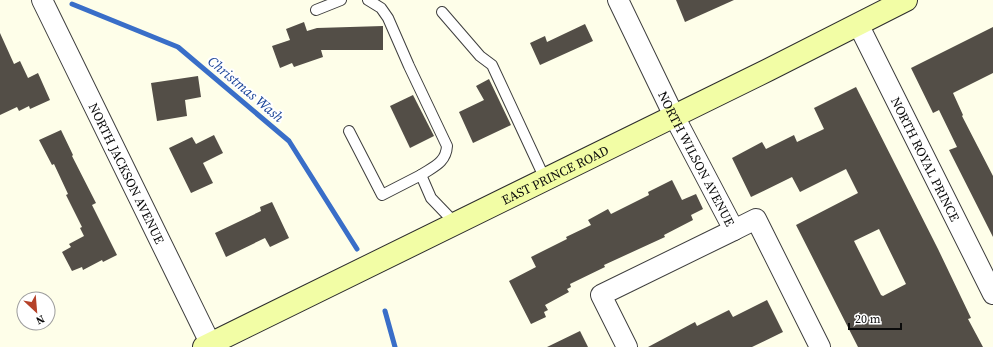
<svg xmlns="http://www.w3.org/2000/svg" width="993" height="347" viewBox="0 0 993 347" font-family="'Source Serif 4',serif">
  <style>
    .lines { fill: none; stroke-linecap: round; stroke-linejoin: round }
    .stream { stroke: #396ec8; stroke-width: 5 }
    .building { fill: #534e47; fill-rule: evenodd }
    .service-casing { stroke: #3e3e3e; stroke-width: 12 }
    .minor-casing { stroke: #3e3e3e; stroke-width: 22 }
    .secondary-casing { stroke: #2d2d2d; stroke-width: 24 }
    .service { stroke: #fff; stroke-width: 10 }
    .minor { stroke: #fff; stroke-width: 20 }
    .secondary { stroke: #f2fda5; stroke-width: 22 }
    .labels { text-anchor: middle; stroke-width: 4; stroke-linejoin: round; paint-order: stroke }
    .street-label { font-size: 13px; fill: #0b0b0b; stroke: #fff }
    .water-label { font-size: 14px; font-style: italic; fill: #194397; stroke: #fff }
  </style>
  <rect width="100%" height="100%" fill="#fefee9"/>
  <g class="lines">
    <g class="stream">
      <polyline points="72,4 178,47 289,141 357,249"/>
      <polyline points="385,311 395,347"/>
    </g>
  </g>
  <g class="building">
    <polygon points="676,0 734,0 685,22"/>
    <polygon points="304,22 307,31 317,28 383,26 383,50 321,50 323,57 294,67 292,63 280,68 272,46 290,40 286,29"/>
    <polygon points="585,24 593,41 540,65 530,43 545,36 547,42"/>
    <polygon points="993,27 993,73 953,93 963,115 962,116 993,176 993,237 949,150 957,147 939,110 933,113 911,68"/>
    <polygon points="0,33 14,64 20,61 28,78 38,73 50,100 30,109 29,106 19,111 17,107 0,115"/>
    <polygon points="198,76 201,97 185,100 187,116 157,121 151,83"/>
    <polygon points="489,79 511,125 473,143 459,112 484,100 476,86"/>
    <path d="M856,87L938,249L971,318L968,319L983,347H858L796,225L858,193L846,169L800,192L792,177L751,197L732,158L762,142L766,149L794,135L797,142L824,129L814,108ZM879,229L906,284L883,296L881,295L854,241Z"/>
    <polygon points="413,95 434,136 410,148 390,106"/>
    <polygon points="61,130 73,155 72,156 96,203 92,205 117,255 103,262 102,260 83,270 82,267 72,271 62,252 71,247 69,244 84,236 80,228 82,227 66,195 68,194 54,164 52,165 39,140"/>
    <polygon points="214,135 223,153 203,163 213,183 191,193 169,148 192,137 196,144"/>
    <polygon points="672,180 682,200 696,194 703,209 691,215 693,220 664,235 665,237 604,265 605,267 570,284 571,287 567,289 569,292 545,305 548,310 544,312 546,317 531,324 509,281 536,267 531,257 567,239 566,237 591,225 588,220 608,209 611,214 649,195 648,192"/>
    <polygon points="272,202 289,238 270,247 265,238 226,257 215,233 261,211 260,207"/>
    <polygon points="767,300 783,332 752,347 648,347 695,322 697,326 729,310 733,317"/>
    <polygon points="580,331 588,347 547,347"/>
  </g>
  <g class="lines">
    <defs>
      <g id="service">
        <path d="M368,0L381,8L388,18L409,66L447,146C446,163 433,167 421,175"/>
        <polyline points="316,10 341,0"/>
        <polyline points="442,12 480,56 492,65 545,179"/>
        <polyline points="349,131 382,195 421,175 431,198 455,223"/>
      </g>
      <g id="minor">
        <path id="s1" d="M42,0L212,347"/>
        <path id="s2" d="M618,0L674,116L734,230L756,219L820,347"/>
        <path id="s3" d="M858,24L993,294"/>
        <polyline points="627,347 601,295 734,230"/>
      </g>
      <g id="secondary">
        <path id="s4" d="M204,347L768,70L906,0"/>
      </g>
    </defs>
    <use href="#service" class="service-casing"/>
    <use href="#minor" class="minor-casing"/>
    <use href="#secondary" class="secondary-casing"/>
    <use href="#service" class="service"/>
    <use href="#minor" class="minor"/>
    <use href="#secondary" class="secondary"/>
  </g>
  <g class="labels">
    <g class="street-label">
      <text dy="5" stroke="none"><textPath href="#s2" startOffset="177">NORTH WILSON AVENUE</textPath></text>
      <text dy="5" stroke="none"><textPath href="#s3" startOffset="151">NORTH ROYAL PRINCE</textPath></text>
      <text dy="5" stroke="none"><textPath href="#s1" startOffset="193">NORTH JACKSON AVENUE</textPath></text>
      <text dy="5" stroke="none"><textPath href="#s4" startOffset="391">EAST PRINCE ROAD</textPath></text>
    </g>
    <g class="water-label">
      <text transform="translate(246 89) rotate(40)" y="5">Christmas Wash</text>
    </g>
  </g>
  <g transform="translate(36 311) rotate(154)"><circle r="19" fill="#ffffff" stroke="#9d9d9d"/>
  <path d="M0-3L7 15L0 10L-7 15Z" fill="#b54128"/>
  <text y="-6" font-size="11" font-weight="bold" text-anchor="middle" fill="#0b0b0b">N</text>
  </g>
  <path d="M849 323v6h52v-6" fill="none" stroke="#0b0b0b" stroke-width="2"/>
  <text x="855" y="323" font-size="12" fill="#0b0b0b" stroke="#ffffff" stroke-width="3" paint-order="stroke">20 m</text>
</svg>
